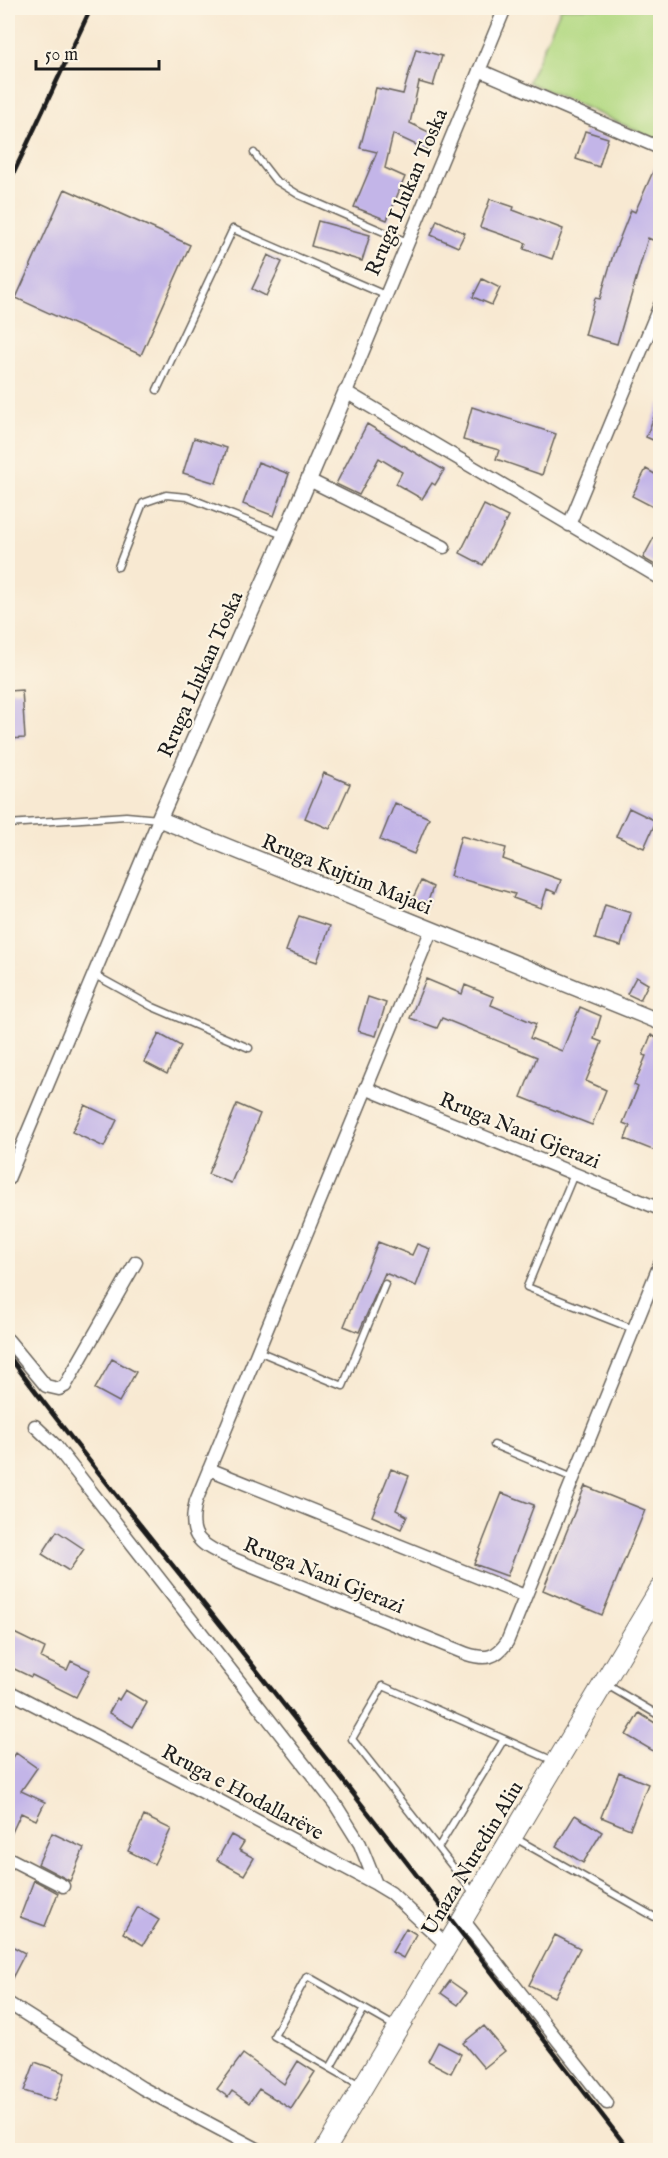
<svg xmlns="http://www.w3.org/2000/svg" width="668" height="2158" font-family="'IM FELL English',serif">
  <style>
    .green { fill: #b3d983; stroke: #687a50; stroke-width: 1.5 }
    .building { fill: #c3b5e8 }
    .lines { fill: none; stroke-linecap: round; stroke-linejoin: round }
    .service-casing { stroke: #69645c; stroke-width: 9 }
    .minor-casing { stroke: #69645c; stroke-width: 15 }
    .tertiary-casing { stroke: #69645c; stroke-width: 18 }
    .primary-casing { stroke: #69645c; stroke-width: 22 }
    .service { stroke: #fff; stroke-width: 6 }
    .minor { stroke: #fff; stroke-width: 12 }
    .tertiary { stroke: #fff; stroke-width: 15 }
    .primary { stroke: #fff; stroke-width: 20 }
    .rail { stroke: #1c1c1c; stroke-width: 4.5 }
    .labels { text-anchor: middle; stroke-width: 4.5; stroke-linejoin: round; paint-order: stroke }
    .street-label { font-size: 21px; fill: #1c1c1c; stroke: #fcf5e5 }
  </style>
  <rect width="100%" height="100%" fill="#fcf5e5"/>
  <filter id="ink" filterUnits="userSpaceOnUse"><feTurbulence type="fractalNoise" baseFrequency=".0167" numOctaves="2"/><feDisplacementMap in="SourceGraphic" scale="12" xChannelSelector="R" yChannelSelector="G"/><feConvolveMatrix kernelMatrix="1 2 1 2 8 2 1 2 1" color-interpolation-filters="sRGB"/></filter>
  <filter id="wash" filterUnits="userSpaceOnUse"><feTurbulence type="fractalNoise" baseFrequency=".008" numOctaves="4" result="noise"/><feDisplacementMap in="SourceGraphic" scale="24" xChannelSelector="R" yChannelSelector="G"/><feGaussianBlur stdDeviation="1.35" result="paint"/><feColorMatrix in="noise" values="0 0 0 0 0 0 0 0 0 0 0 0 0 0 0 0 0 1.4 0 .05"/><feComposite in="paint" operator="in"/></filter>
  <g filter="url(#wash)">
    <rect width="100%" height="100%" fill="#f8e9d2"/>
    <path class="green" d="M561,8h99v133l-132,-59z"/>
    <g id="blocks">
      <path class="building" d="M416,49l26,7 -9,30 -14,-4 -9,41 25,12 -8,15 -34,-16 -8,34 20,9 -18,43 -33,-13 23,-55 -17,-4 16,-60 27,6z
        M585,131l23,7 -9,29 -23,-8z
        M660,156v87l-12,-5 -31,106 -32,-9 10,-37 5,1 13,-44 18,-45 4,2z
        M65,189l125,56 -49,110 -125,-57z
        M490,199l24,8 -1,3 50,19 -11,30 -28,-10 2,-6 -46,-16z
        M437,220l28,13 -7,14 -27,-12z
        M318,221l52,14 -8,26 -51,-15z
        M268,255l14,7 -16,34 -14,-7z
        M482,279l18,9 -8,17 -19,-8z
        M660,402v41l-14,-6z
        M472,407l84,27 -14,41 -46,-16 3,-9 -36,-10z
        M367,424l77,46 -9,15 -3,-2 -10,16 -26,-15 6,-12 -23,-14 -20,37 -23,-11z
        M194,438l33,10 -11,35 -33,-10z
        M258,462l31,12 -15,42 -31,-12z
        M646,469l14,8v25l-3,7 -25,-13z
        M484,505l24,12 -25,48 -23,-12z
        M660,526v42l-17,-10z
        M22,690l3,48 -17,1v-48z
        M324,773l26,11 -20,45 -25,-11z
        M395,803l34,15 -15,36 -34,-14z
        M629,808l27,13 -12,27 -28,-12z
        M461,836l45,12 -3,11 58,21 -5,13 -9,-4 -6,19 -28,-10 2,-4 -65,-18z
        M421,881l12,6 -7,20 -15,-5z
        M605,905l26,8 -10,33 -26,-7z
        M299,916l31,10 -13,36 -31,-11z
        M636,977l12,7 -8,16 -13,-6z
        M426,979l36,15 3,-9 29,12 -3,8 45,19 -6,14 32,13 18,-44 21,9 -7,23 8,3 -16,39 20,9 -14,35 -71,-28 16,-40 -95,-39 -5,10 -27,-10z
        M368,997l18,6 -10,33 -18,-5z
        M159,1034l22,12 -14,28 -23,-12z
        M651,1035l9,4v114l-35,-14 5,-13 -7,-3 15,-36 -4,-2 12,-29 -3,-1z
        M237,1104l23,10 -29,69 -23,-9z
        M85,1105l32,15 -13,27 -32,-15z
        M378,1242l34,13 5,-11 13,5 -14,37 -31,-13 -26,59 -15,-6z
        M112,1359l24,13 -17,30 -24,-13z
        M391,1469l18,7 -13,34 11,6 -6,13 -29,-13z
        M585,1486l60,24 -43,105 -59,-25z
        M502,1493l32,12 -27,71 -33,-12z
        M57,1531l27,18 -15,22 -27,-17z
        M12,1632l33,16 -4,10 26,12 4,-9 19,9 -14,27 -44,-22 -1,2 -23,-11v-26z
        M125,1690l22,13 -14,24 -24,-14 8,-15 2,2z
        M639,1713l21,13v29l-34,-20z
        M16,1753l21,15 -16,23 24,11 -9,18 -15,-7 -13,28v-76z
        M619,1772l29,12 -18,45 -29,-12z
        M575,1815l27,17 -19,31 -27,-17z
        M144,1816l27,13 -17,35 -26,-13z
        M52,1833l32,15 -14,33 -32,-17z
        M231,1835l13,7 -5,8 15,8 -10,17 -27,-15z
        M34,1880l24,13 -13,33 -25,-9z
        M138,1907l21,13 -16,25 -20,-12z
        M406,1928l10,6 -13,24 -11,-6z
        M555,1935l25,13 -26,49 -25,-12z
        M8,1944l17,9 -17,33z
        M450,1981l17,12 -9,12 -17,-12z
        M484,2026l21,25 -21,17 -21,-25z
        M438,2042l23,12 -10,19 -23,-12z
        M243,2054l41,30 14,-23 17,11 -24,37 -32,-20 -10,14 -17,-12 -4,6 -11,-8z
        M35,2062l30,11 -10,28 -31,-10z"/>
    </g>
  </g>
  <g filter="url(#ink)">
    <use href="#blocks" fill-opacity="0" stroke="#69645c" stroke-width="1.5"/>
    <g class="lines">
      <defs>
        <path id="service" d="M254,153l21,27 24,15 108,47
          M157,390l76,-161 152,66
          M118,567l25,-64 23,-8 21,2 96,38
          M8,824l118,-8 33,3
          M93,974l60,33 96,41
          M574,1174l-47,113 106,42
          M258,1351l85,35 42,-102
          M494,1445l79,33
          M607,1685l53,31
          M515,1838l145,82
          M438,1848l66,-109
          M475,1895l-123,-156 31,-53 171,75
          M330,2068l34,-59
          M360,2085l-86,-49 33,-60 89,51"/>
        <path id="minor" d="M505,8l-159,384 314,186
          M479,70l181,78
          M309,480l135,67
          M569,525l91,-220
          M431,931l-235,570c-8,33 0,42 30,55l241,98c19,6 29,4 40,-12l153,-378
          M365,1088l295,121
          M8,1179l151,-360
          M8,1340l38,46 13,3 6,-3 71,-124
          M35,1426l20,19 280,359 25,40 16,40
          M209,1469l316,127
          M8,1691l176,91 192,102 15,9 57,53
          M8,1858l55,28
          M463,1920l144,183
          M8,2003l134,85 117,62"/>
        <path id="tertiary" d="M346,392l-61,143 -126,284 501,203"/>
        <path id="primary" d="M325,2150l335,-561"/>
      </defs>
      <use href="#service" class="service-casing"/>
      <use href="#minor" class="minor-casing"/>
      <use href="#tertiary" class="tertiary-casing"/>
      <use href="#primary" class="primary-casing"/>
      <use href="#service" class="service"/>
      <use href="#minor" class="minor"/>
      <use href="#tertiary" class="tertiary"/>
      <use href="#primary" class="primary"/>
      <path class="rail" d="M8,185l83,-177
        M8,1355c71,96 148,189 223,283 134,169 266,341 398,512"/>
    </g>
  </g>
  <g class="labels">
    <g class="street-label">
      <text transform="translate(406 192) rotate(-67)" y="7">Rruga Llukan Toska</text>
      <text transform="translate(200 674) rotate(-66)" y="7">Rruga Llukan Toska</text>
      <text transform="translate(347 874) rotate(22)" y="7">Rruga Kujtim Majaci</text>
      <text transform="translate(520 1130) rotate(22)" y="7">Rruga Nani Gjerazi</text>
      <text transform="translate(324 1575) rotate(22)" y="7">Rruga Nani Gjerazi</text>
      <text transform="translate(243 1792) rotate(28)" y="7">Rruga e Hodallarëve</text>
      <text transform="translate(472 1858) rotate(-59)" y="7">Unaza Nuredin Aliu</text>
    </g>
  </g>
  <rect width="668" height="2158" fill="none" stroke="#fcf5e5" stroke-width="30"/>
  <path d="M36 60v9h123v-9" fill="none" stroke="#1c1c1c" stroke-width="3"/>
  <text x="45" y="60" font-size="18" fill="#1c1c1c" stroke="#fcf5e5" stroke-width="4.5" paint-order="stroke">50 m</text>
</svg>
